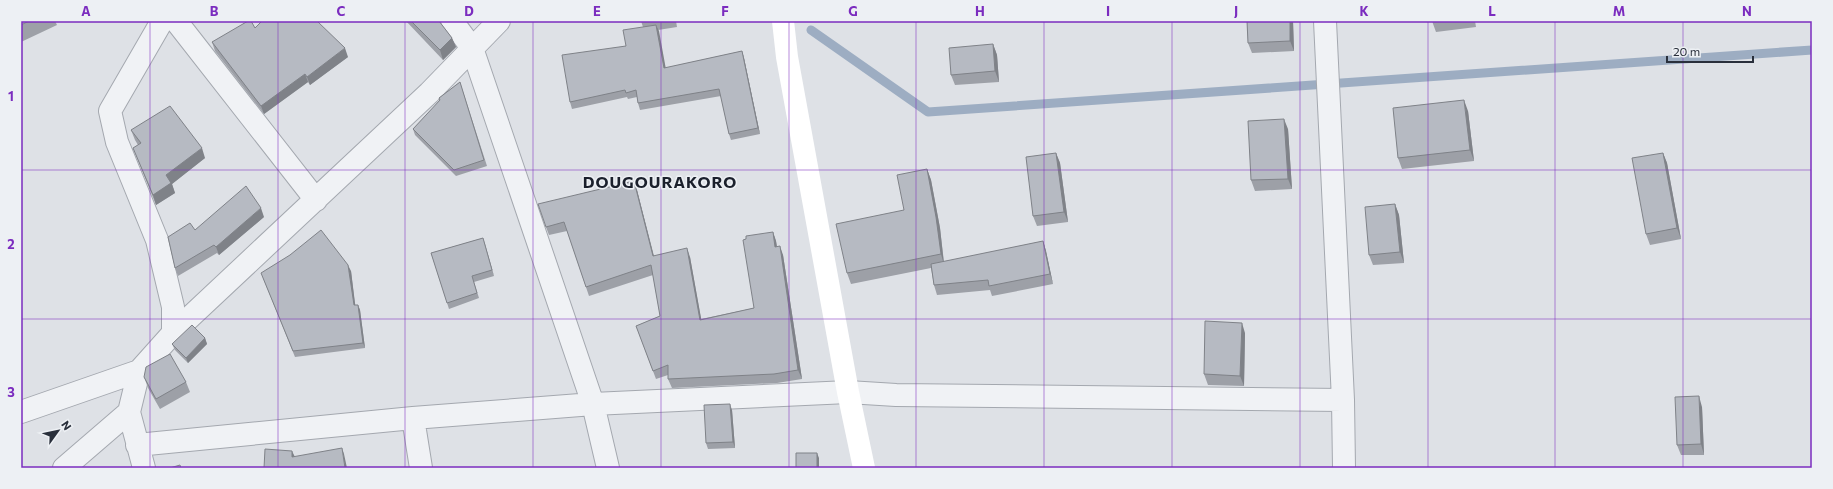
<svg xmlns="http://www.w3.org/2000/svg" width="1833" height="489" font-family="Commissioner,sans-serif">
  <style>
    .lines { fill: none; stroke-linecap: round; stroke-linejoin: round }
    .stream { stroke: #9dadc2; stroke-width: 9 }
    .minor-casing { stroke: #a4a8af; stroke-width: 24 }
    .minor { stroke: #f0f2f5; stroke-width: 22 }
    .secondary { stroke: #fff; stroke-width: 22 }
    .wall { fill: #9da0a7 }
    .shaded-wall { fill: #7f8288 }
    .building { fill: #b6bac2; stroke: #7f8288 }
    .grid { fill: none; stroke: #7b2cbf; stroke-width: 1; stroke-opacity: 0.55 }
    .labels { text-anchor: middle; stroke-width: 3; stroke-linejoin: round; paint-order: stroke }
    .district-label { font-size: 16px; font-weight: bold; letter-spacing: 1px; fill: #1b202c; stroke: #edf0f4 }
    .neatline { fill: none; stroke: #7b2cbf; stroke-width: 1.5 }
    .grid-label { font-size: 13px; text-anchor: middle; font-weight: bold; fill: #7b2cbf }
  </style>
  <rect width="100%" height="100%" fill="#dee1e6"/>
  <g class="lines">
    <path class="stream" d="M811,30l117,82 884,-62"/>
    <defs>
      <path id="minor" d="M162,21l-52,90 7,31 40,98 16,67v26
        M176,21l140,179
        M452,21l20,27 121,356 15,64
        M1325,21l18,379 1,68
        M21,412l118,-41
        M129,412l15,56
        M413,418l8,50
        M137,445l276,-27 180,-14 255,-12 48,3 447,5
        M64,468l65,-56 10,-41 34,-38 256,-240 70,-72"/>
    </defs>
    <use href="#minor" class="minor-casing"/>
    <use href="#minor" class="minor"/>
    <path class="secondary" d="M783,21l4,36 61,335 16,76"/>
  </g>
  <path class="wall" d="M21,21h34l2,4 -36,17z
    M406,21h33l13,17 4,9 -13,13z
    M641,21h35l1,6 -19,3 7,38 77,-17 2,7 16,76 -29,6 -2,-6 -8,-38 -81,14 -2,-7 -1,-6 -9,2 -1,-2 -55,12 -2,-7 56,-56 17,-19z
    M1247,21h46l1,30 -42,2 -4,-10z
    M1432,21h43l1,6 -40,5z
    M255,28l93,29 -38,28 -2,-3 -44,32 -49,-63 -3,-9z
    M993,44l4,11 2,27 -44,3 -4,-10z
    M460,82l27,84 -31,10 -41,-41 -2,-6 27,-28 -1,-3z
    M1468,111l6,50 -72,8 -4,-11z
    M1288,129l4,60 -37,2 -4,-11z
    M131,130l74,28 -33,26 3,9 -19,12 -23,-57 5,-3 -3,-5z
    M1056,153l4,10 8,59 -31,4 -4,-10z
    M1663,153l4,10 14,76 -31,6 -4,-11z
    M927,169l4,11 9,48 4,34 99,-21 3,10 7,33 -61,12 -2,-6 -53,5 -3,-10 -3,-17 -80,16 -4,-11 57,-63z
    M634,181l3,9 17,66 36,1 11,62 53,-11 19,-76 3,9 1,5 6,9 19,124 -25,4 -105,5 -4,-9v-4l-12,4 -20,-53 24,-10 -7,-41 -64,21 -22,-65 -18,4 -3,-8z
    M1395,204l4,11 5,48 -31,2 -4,-10z
    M264,217l-45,38 -2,-2 -39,23 -3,-8 20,-38z
    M483,238l11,38 -20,6 5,16 -30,11 -18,-56z
    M351,271l4,34h3l2,5 5,38 -70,9 -32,-79z
    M1245,333l-1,53 -36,-1 -4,-11z
    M205,338l2,6 -19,19 -13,-13 -3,-6z
    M144,377l42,5 4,10 -30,17 -12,-21z
    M1702,407l2,48h-23l-4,-10z
    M732,410l3,38 -27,1 -2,-6z"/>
  <path class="shaded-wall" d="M1290,21h3l1,30 -4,-10z
    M656,25l3,6 8,44 -3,-7z
    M452,38l4,9 -13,13 -3,-10z
    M993,44l4,11 2,27 -4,-11z
    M345,48l3,9 -38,28 -3,-8z
    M742,51l2,7 16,76 -2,-6z
    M305,74l3,8 -44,32 -3,-8z
    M1464,100l4,11 6,50 -4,-11z
    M1284,119l4,10 4,60 -4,-10z
    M202,148l3,10 -33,26 3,9 -19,12 -3,-10 13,-20z
    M1056,153l4,10 8,59 -4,-10z
    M1663,153l4,10 14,76 -4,-11z
    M927,169l4,11 9,48 4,37 -3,-11z
    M634,181l3,9 19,75 -3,-9z
    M1395,204l4,11 5,48 -4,-11z
    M261,208l3,9 -45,38 -3,-8z
    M773,232l3,9 2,15 -3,-9z
    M483,238l2,6 9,32 -2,-6z
    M1043,241l3,10 7,33 -3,-10z
    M780,246l3,9 19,124 -4,-9z
    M687,248l3,9 13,72 -3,-9z
    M348,265l3,6 5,40 -2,-6z
    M358,305l2,5 5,38 -2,-5z
    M1242,323l3,10 -1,53 -4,-10z
    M205,338l2,6 -19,19 -2,-5z
    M1699,396l3,11 2,48 -3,-11z
    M730,404l2,6 3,38 -2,-6z
    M342,448l2,6 3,14h-2z
    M292,451l3,6h-3z
    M817,453l2,5v10h-2z"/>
  <path class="building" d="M21,21h8l-8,4z
    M248,21h3l4,7 7,-7h55l28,27 -38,29 -2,-3 -44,32 -49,-64z
    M411,21h28l13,17 -12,12z
    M1247,21h43v20l-42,2z
    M656,25l8,43 78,-17 16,77 -29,6 -10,-45 -81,14 -2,-13 -10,3 -1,-3 -55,12 -8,-47 64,-9 -3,-16z
    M993,44l2,27 -44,4 -2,-27z
    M460,82l24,78 -30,10 -41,-41 27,-29 -1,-2z
    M1464,100l6,50 -72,8 -5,-50z
    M170,106l32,42 -36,27 5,8 -18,12 -20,-47 8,-5 -10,-13z
    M1284,119l4,60 -37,1 -3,-59z
    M1056,153l8,59 -31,4 -7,-59z
    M1663,153l14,75 -31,6 -14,-76z
    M927,169l9,48 5,37 -94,19 -11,-49 68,-14 -7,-35z
    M634,181l19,75 34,-8 13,72 54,-12 -11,-68 3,-1v-3l27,-4 2,15 5,-1 18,124 -24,4 -106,5v-14l-15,6 -17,-45 24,-10 -9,-51 -65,22 -22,-65 -18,5 -8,-23z
    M246,186l15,22 -45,39 -2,-2 -39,23 -7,-31 22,-14 5,7z
    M1395,204l5,48 -31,3 -4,-48z
    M321,230l27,35 6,40h4l5,38 -70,8 -32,-78 29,-18z
    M483,238l9,32 -20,6 5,17 -30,10 -16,-50z
    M1043,241l7,33 -61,12 -1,-6 -54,5 -3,-21z
    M1205,321l37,2 -2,53 -36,-2z
    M192,325l13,13 -19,20 -14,-14z
    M170,354l16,28 -30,17 -12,-22 2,-10z
    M1699,396l2,48 -24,1 -2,-48z
    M730,404l3,38 -27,1 -2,-38z
    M342,448l3,20h-81l1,-19 27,2v6z
    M796,453h21v15h-21z
    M180,465l1,3h-11z"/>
  <path class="grid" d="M150,21v447M278,21v447M405,21v447M533,21v447M661,21v447M789,21v447M916,21v447M1044,21v447M1172,21v447M1300,21v447M1428,21v447M1555,21v447M1683,21v447M21,170h1791M21,319h1791"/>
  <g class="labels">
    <g class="district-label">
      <text x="660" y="188">DOUGOURAKORO</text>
    </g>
  </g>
  <rect width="1833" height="489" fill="none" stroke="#edf0f4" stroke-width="44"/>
  <g transform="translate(58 431) rotate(57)" stroke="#edf0f4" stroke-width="3" paint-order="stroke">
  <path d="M0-3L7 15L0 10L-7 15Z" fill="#292f3b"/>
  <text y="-6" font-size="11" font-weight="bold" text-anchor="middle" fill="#292f3b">N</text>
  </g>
  <path d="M1667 56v6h86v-6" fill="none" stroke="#292f3b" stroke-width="2"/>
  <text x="1673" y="56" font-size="12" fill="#292f3b" stroke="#edf0f4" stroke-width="3" paint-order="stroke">20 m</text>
  <rect x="22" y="22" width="1789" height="445" class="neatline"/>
  <g class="grid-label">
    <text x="86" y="16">A</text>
    <text x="214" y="16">B</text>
    <text x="341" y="16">C</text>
    <text x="469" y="16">D</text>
    <text x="597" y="16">E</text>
    <text x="725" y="16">F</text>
    <text x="853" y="16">G</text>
    <text x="980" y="16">H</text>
    <text x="1108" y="16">I</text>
    <text x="1236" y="16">J</text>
    <text x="1364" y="16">K</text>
    <text x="1492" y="16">L</text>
    <text x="1619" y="16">M</text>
    <text x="1747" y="16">N</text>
    <text x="11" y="101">1</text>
    <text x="11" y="249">2</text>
    <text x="11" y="397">3</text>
  </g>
</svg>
